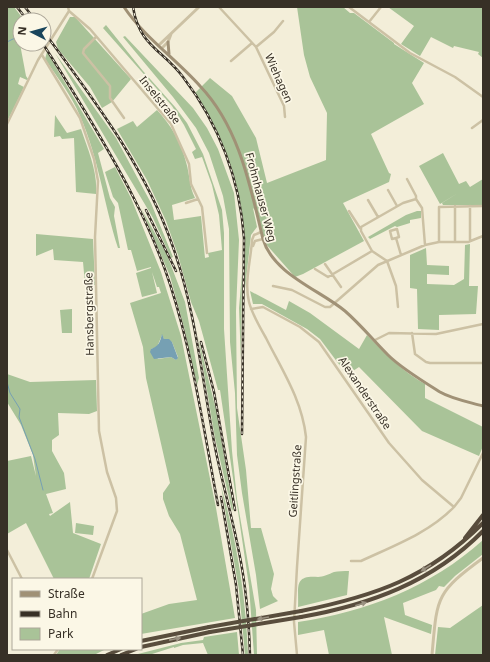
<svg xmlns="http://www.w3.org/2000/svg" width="490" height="662" font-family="'Noto Sans',sans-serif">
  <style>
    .green { fill: #a9c398; fill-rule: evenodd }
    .water { fill: #76a0b3 }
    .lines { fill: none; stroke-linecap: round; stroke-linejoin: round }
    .stream { stroke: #76a0b3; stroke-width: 1 }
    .minor { stroke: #ccc1a4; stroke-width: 2.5 }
    .tertiary { stroke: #ccc1a4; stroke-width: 3 }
    .secondary { stroke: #a09176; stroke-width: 3 }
    .motorway { stroke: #594d3d; stroke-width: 4 }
    .rail-casing { stroke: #373026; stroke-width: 2.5 }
    .rail { stroke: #fbf7e6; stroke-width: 1; stroke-dasharray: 3; stroke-linecap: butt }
    .motorway-bridge { stroke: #594d3d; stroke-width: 4 }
    .oneway { fill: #9a9181 }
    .labels { text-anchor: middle; stroke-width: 3.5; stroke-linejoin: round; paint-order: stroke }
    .street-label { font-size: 11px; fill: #373026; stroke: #fbf7e6 }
  </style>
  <rect width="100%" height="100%" fill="#f3eed9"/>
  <path class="green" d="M7,7h7l10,13h-4v24l6,32 2,3 -1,1 -7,-3 -2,7 6,3 -17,35z
    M297,7h46l7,6h4l40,30v1l30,19 -12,20 12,21 -53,30 18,39 2,1 -2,8 -46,21 21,38 -61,33 -8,3 -30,-34 -7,-29 -5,-6 4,19 -6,8 -6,54c0,-81 -7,-126 -50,-196l15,-15 22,18 24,42 11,45 59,-23 1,-47 -17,-36 -6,-22z
    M388,7h95v51l-5,-4 1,-2 -25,-6 -1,2 -22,-11 -11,19 -19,-12 13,-18z
    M70,17h5l56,62 -19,23 -10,6 -12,-21 -32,-38 -2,-7z
    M106,25l37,46 32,36 12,16 16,31 19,56 2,23v96l8,122 5,48 19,111 1,45h-3l-5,-69 -29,-196h-2l-19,-69 -8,-19 -13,-47 -12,-34 -19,-41 -30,-51 16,-8 4,6 20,-17c14,15 24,32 29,52 4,13 3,24 9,36l-23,7 2,15 27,-4 4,42 4,-1 -1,-4 14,-3 -3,-35 -7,-30 -10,-28 -7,2 -3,-7 4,-3 -12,-24 -12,-19 -69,-78z
    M125,36l68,72 14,20 11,21 16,44 5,47 -3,71 1,97 9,62 5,58h10l13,46 -3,15 2,7 5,5 -18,8 -4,-34 -14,-82 -5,-38 -2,-62 -5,-51 -1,-113 -6,-33 -14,-43 -13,-25 -23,-31 -50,-60z
    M47,52l57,97 -6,4 12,45 5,9 -1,9 6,32h-2c-14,-43 -19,-89 -38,-132 -8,-20 -23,-39 -35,-57z
    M55,53l61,85 35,65 22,54 -2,1 -18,-40z
    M55,115l12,18 14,-4c7,21 17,43 15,65l-20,-2 -2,-54 -12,1 -2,-3 -6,1z
    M443,153l16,31 7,-3 4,6 13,-8v26h-40l-1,-2 16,-10 -18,11 -21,-38z
    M115,167l16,31 30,74 20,64 35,172 19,110 -94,16v-20l28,-10 28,-4 -17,-66 -11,-18 -6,-17v-6l7,-10 -24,-105 -3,-31 -13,-44 31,-10 -2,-6h-2l-5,-15 5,21 -15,4 -6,-24 15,-5v-1l-14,4 -6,-21h-3l-10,-47 -5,-6 -8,-25zM162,335l2,4 8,3 6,15 -2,3 -5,-3 -13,2 -7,-10 6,-2z
    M141,208l26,47 18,47 14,76 -2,7 -13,-58 -14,-51z
    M417,211h4v7l-11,2v3l-13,4 -2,-1 -25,13 -2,-2 38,-22z
    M36,234l57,5 2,46 -10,-1 -2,-22 -29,-2 -1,-11 -17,7z
    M470,244l-1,42h9l-2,28 -37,1v15l-21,-1 -1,-40 -7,-1v-33l16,-7 1,17 22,1v9l-22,-1v10l27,1 10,-6 1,-34z
    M242,273l-1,90 -2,-55z
    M250,291l36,19 3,-9 21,12 49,36 8,-14c18,19 35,36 58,49v14l58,29v19l-4,10 -57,-25 -63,-64 -12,8 -27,-36 -13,-10 -45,-25h-9z
    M72,309v24h-10l-2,-23z
    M198,337l18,73 17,99 -1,2 -17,-73z
    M7,374l23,8 66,-2 1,31 -8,3 -31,-1 1,22 -7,5v11l12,22 2,16 -20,5 7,19 -4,1 1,2 20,-14 3,31 28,11 -12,35h-35l-28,-56 -19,11v-73l24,-5 5,20 -3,-21 -12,-30 -14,-23z
    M221,486c16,56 25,111 27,169h-3l-6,-65z
    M76,523l18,3 -1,9 -18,-2z
    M483,540v14l-28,22 -11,11 -5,-1 -3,4 -33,13 2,12 27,10 -1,9 -47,-17 8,38h-63l-5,-25 -26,5v-13c68,-10 133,-35 185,-82z
    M349,571l-2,24 -49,12c1,-20 -5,-32 20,-30 5,0 11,-3 16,-5 4,-1 10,-1 15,-1z
    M483,605c0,17 -2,33 0,50h-48l3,-28 12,1z
    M237,632l2,23h-31l-5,-12 -20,2 -9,3v-1l-25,8h-15l47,-12 22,-3 1,-3z
    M60,649h46l-12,6h-38z"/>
  <path class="water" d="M162,334l2,5h5l3,3 6,16 -2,2 -5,-3 -17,2 -4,-7 1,-3c8,-3 9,-7 11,-15z"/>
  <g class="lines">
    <path class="stream" d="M7,42l8,-4 3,-7
      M7,382l3,11 10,16 -1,8 16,42 8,31"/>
    <path class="minor" d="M219,7l37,40 28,59 1,11
      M349,7l61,46 45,24 28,20
      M69,11l21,18 81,95 18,40 2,20 11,23 5,46
      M369,22l12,-15
      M96,37l-12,12 -1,4 27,33v12l14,20
      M256,47l18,-15 9,-11
      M42,55l38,63 14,41 4,22 -3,56 4,194 8,41 9,26 1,13 -25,68
      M231,61l21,-18
      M7,124l31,-64 31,-49 -1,-4
      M472,128l11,-8
      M407,179l9,17v3
      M388,190l9,16
      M368,200l10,17
      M186,203l12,-4
      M455,206v35
      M349,211l11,17
      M261,232l-7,3 -2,5c-1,20 -8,42 -3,62 3,12 10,24 17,36 16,32 36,62 40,99l-9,130 -3,55 3,33
      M396,238l-4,1 -2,-8 7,-2 2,8 -3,1 5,17
      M470,241v-35
      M439,242v-35l44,-1
      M253,246l2,-5 8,-2
      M325,264l16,23
      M315,269l13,8 44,-26
      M273,286l19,4 33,17h5l48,-42 47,-20 14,-3h29l15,-6
      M398,307l-2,-21 -9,-25 -15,-10 -11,-20v-4l42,-24 13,-4 6,9 3,37
      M251,309l12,-2 37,20 19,15 70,101 33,37 32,27 7,-9 22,-45
      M412,333l3,21 11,8 4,1h53
      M375,340l14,-7 47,1 47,-10
      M7,550l15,29
      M351,561h10c32,-15 68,-28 93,-54
      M54,655l4,-6"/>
    <path class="tertiary" d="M159,45l40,-38
      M162,48l6,-6 3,-8
      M432,655c5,-57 3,-62 51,-97"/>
    <path class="secondary" d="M124,7c20,30 52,52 76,79 39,41 50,99 63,153 10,35 57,51 82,72 16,14 28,29 43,44 13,13 36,27 52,37 12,7 29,10 43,14
      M168,42l1,12"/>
    <path class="motorway" d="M465,538l18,-23
      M301,611c74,-15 127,-33 182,-88
      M301,617c68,-12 132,-35 182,-86
      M141,641l68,-14
      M141,647l69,-15
      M107,655l14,-6
      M121,655l15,-6"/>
    <defs>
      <path id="rail" d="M17,7l10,13
        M25,7l10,13
        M133,7c6,39 30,43 50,70 36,47 57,103 61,161l-2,196
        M44,32c50,68 101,134 129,215 23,65 29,133 42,200 7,35 17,69 24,105 7,34 10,68 11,103
        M43,44c15,23 29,46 43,69 33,55 64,110 84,171 23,71 34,147 48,221
        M146,210l30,61
        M201,342l13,50 21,118
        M221,497l15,88 7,70"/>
    </defs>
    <use href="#rail" class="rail-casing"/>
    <use href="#rail" class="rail"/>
    <path class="motorway-bridge" d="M209,627l92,-16
      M210,632l91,-15"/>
  </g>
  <defs><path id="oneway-solid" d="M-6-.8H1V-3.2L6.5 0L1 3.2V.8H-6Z"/></defs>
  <g class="oneway">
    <use href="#oneway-solid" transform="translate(426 568) rotate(148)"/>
    <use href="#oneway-solid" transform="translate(361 604) rotate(-17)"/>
    <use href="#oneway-solid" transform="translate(263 618) rotate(170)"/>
    <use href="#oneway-solid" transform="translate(175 639) rotate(-11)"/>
  </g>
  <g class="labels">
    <g class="street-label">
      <text transform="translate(279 78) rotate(66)" y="4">Wiehagen</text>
      <text transform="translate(160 100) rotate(51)" y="4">Inselstraße</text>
      <text transform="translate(261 197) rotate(75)" y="4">Frohnhauser Weg</text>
      <text transform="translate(89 314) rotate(-91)" y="4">Hansbergstraße</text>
      <text transform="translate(365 393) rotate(56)" y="4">Alexanderstraße</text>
      <text transform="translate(295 481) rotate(-86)" y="4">Geitlingstraße</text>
    </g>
  </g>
  <rect width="490" height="662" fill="none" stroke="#373026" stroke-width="16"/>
  <rect x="12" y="578" width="130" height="72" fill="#fbf7e6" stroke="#ada799"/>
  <rect x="20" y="591" width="20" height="6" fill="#a09176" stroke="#ada799"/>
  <text x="48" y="598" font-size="12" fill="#373026">Straße</text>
  <rect x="20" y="611" width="20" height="6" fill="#373026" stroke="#ada799"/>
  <text x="48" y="618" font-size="12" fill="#373026">Bahn</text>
  <rect x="20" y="628" width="20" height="12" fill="#a9c398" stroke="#ada799"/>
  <text x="48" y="638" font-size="12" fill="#373026">Park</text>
  <g transform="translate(32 32) rotate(276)"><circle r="19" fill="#fbf7e6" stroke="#ada799"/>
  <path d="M0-3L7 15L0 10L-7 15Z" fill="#19455c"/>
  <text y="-6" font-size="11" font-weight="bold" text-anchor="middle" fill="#373026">N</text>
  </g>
</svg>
